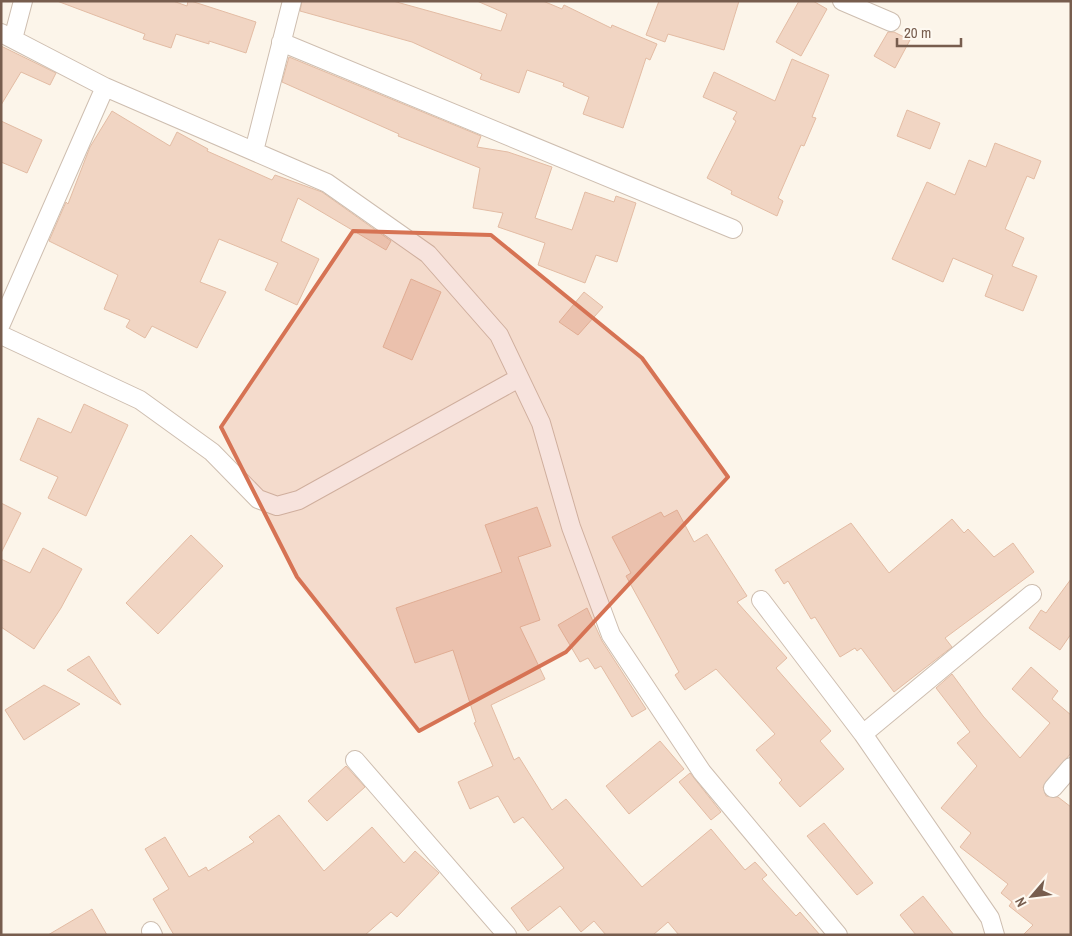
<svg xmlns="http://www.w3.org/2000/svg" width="1072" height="936" font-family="'Archivo Narrow',sans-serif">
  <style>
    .building { fill: #f1d5c3; stroke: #e3bca4 }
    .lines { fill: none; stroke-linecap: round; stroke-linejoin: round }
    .street-casing { stroke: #cebeb0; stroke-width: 20 }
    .street { stroke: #fff; stroke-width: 18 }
    .marked { fill: #d67354; fill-opacity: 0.2; stroke: #d67354; stroke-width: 4; stroke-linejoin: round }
  </style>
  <rect width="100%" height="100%" fill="#fcf5ea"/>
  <path class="building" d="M57,1h116l14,5 1,-5h3l65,21 -10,31 -37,-12v3l-33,-10 -5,14 -28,-9 2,-5z
    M302,1h91l108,30 6,-17 -30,-13h66l19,8 2,-4 47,23 1,-3 45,19 -7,16 -4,-2 -23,70 -40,-14 6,-17 -26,-11 1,-3 -37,-13 -8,23 -39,-14 2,-5 -70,-32 -112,-31z
    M659,1h80l-15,49 -56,-16 -3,8 -19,-7z
    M799,1h14l14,8 -26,47 -25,-14z
    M888,32h6l16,8 -15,28 -21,-12z
    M1,46l55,27 -6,12 -29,-13 -20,33z
    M289,57l192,79 -4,11 31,5 44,15 -17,51 37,12 13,-38 29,10 2,-6 20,7 -19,59 -21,-7 -11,28 -47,-18 7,-22 -47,-16 5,-14 -30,-5 7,-40 -82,-32 1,-2 -117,-52z
    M792,59l37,16 -17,42 4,1 -12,28 -3,-1 -23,53 5,3 -6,15 -46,-22 1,-3 -25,-13 29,-57 -3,-2 4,-7 -34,-15 11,-25 61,29z
    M907,110l33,13 -10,26 -33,-13z
    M112,111l58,35 7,-14 31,17 -1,2 65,29 3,-5 47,17 69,49 -5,9 -88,-52 -17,43 38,18 -22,46 -32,-15 13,-27 -59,-24 -19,43 26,10 -29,56 -45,-22 -7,12 -19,-11 4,-7 -26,-11 14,-34 -69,-34 17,-39 2,2 22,-57z
    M1,121l41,19 -15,33 -26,-11z
    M995,143l46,18 -7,18 -7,-3 -22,53 19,9 -12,28 25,10 -14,35 -38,-15 8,-21 -40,-17 -10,24 -51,-23 35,-77 28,13 14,-35 17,7z
    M411,279l30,13 -29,68 -29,-13z
    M584,292l19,15 -25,28 -19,-13z
    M84,404l44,21 -42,91 -38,-18 10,-21 -38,-17 18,-42 33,15z
    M1,503l20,10 -20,40z
    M537,507l14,39 -33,11 22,63 -20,7 25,52 -54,26 23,55 5,-3 33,53 14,-11 76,88 69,-58 34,41 10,-8 12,13 -5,4 34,37 4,-4 20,23h-141l-11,-13 -15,13h-47l-12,-14 -13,11 -21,-26 -32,25 -17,-23 53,-40 -41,-51 -9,6 -16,-27 -28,13 -12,-27 35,-16 -19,-43 2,-1 -23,-72 -38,13 -19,-55 106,-36 -17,-47z
    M677,510l17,32 13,-8 40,62 -10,6 50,56 -11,10 55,63 -11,10 24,28 -44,38 -21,-24 3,-3 -26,-30 19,-16 -59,-65 -31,21 -10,-15 4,-3 -53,-96 5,-3 -19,-36 49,-25 3,5z
    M952,519l12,14 4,-4 26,28 19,-14 21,29 -89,66 7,9 -58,45 -33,-44 -4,3 -2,-3 -15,9 -25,-40 -4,2 -23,-38 -4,3 -9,-14 76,-47 38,50z
    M191,535l32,31 -65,68 -32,-31z
    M43,548l39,21 -21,39 -27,41 -33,-22v-68l29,14z
    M1071,579v55l-11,16 -31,-22 12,-18 5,3z
    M587,608l15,33 44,68 -14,8 -31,-51 -6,3 -7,-11 -8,4 -22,-37z
    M89,656l32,49 -54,-35z
    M1031,667l27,24 -6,8 19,16v38l-28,34 3,9 12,1 13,10v128h-48l10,-10 -24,-19 3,-4 -11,-9 7,-9 -48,-37 11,-14 -30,-25 36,-42 -20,-23 13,-11 -34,-44 16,-14 31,42 37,42 30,-35 -38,-34z
    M44,685l36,19 -56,36 -19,-30z
    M660,741l24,28 -55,45 -23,-28z
    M346,766l19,21 -38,34 -19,-20z
    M690,773l31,39 -10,8 -32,-38z
    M279,815l45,56 48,-44 32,36 11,-12 24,22 -42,44 -6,-5 -26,23h-191l-21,-36 16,-10 -24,-40 20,-12 24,40 17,-10 2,4 46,-29 -5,-5z
    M824,823l49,60 -16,12 -50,-59z
    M923,896l31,39h-38l-16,-20z
    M92,909l15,26h-59z"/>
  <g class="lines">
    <defs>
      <path id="street" d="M842,1l49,21
        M1,33l104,54 222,96 101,71 71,81 42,88 30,104 40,108 91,137 136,163
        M13,39l10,-38
        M281,42l452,187
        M254,151l38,-150
        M1,324l104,-237
        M1,335l139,65 72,52 46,47 19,7 22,-6 220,-122
        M761,600l102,134 127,184 5,17
        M863,734l169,-140
        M355,760l152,175
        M1053,788l18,-21
        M151,931l2,4"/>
    </defs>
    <use href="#street" class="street-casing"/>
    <use href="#street" class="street"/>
  </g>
  <path class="marked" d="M353,231l138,4 151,123 86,119 -162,175 -147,79 -122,-154 -76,-150z"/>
  <rect width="1072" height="936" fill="none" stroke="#775d4e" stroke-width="5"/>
  <g transform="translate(1032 896) rotate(242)" stroke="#fef9f1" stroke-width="4" paint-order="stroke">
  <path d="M0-4L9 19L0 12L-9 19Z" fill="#775d4e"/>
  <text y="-8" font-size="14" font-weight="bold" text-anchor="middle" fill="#775d4e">N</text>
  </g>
  <path d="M897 38v8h64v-8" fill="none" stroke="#775d4e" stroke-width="2.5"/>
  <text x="904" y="38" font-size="15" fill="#775d4e" stroke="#fef9f1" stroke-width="4" paint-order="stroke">20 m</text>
</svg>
